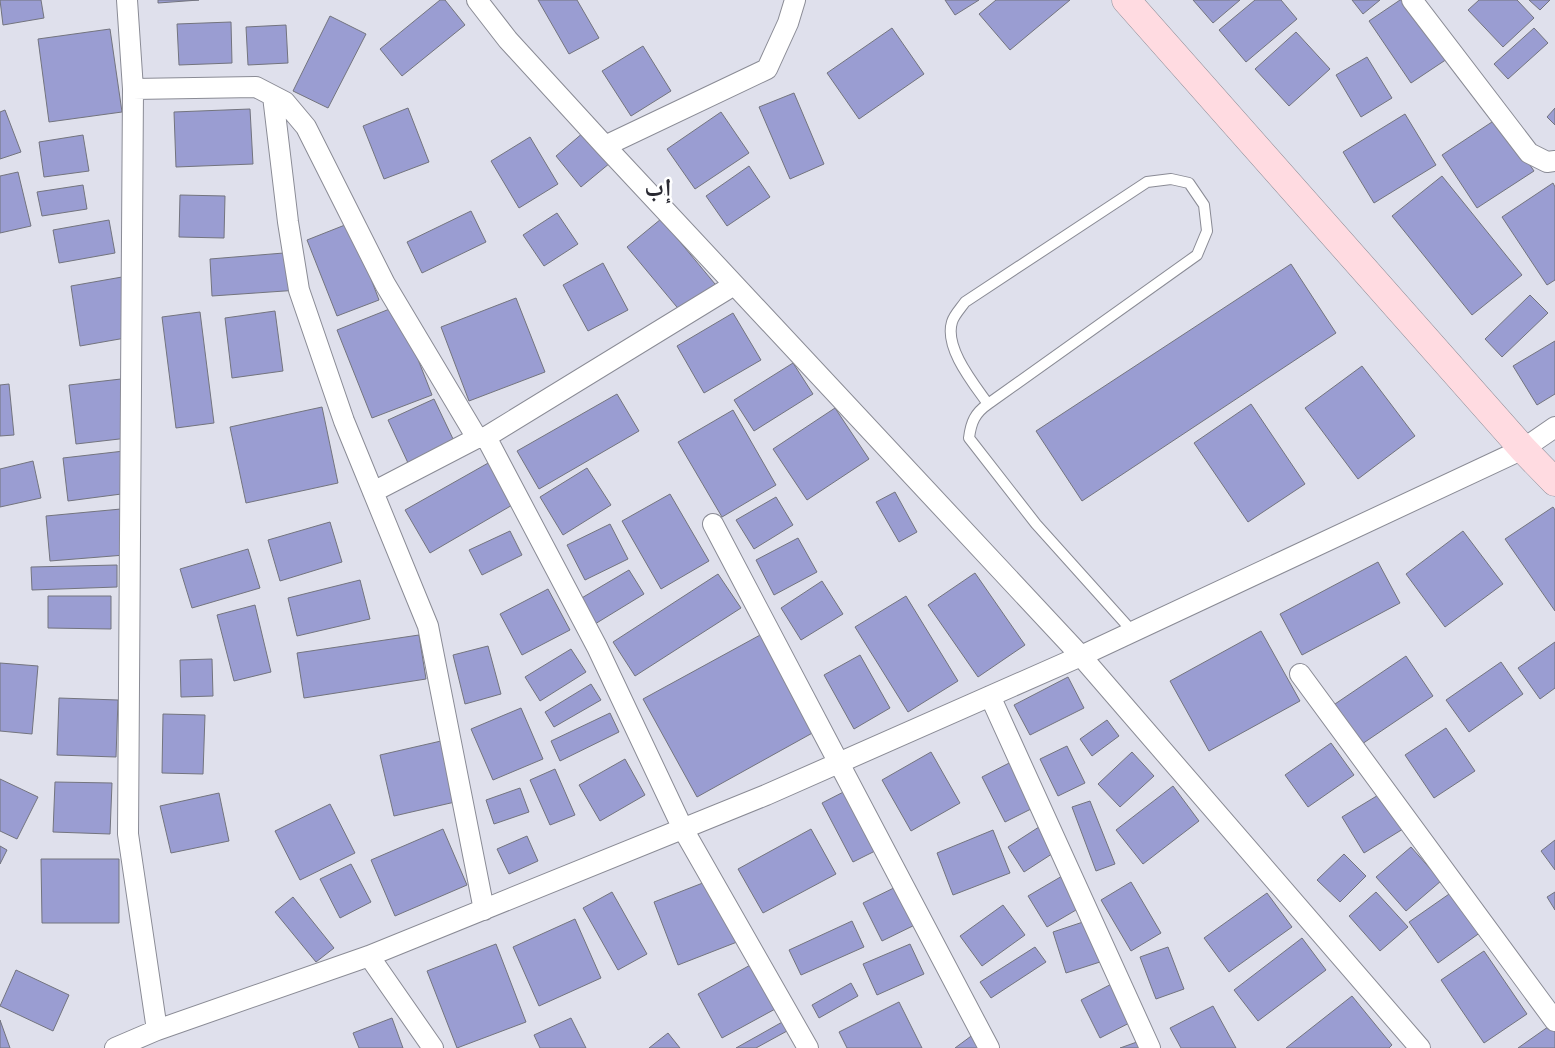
<svg xmlns="http://www.w3.org/2000/svg" width="1555" height="1048" font-family="Montserrat,'Noto Naskh Arabic',sans-serif">
  <style>
    .building { fill: #9a9dd2; stroke: #73747e }
    .lines { fill: none; stroke-linecap: round; stroke-linejoin: round }
    .service-casing { stroke: #8a8b95; stroke-width: 12 }
    .minor-casing { stroke: #8a8b95; stroke-width: 22 }
    .secondary-casing { stroke: #8a8b95; stroke-width: 29 }
    .service { stroke: #fff; stroke-width: 10 }
    .minor { stroke: #fff; stroke-width: 20 }
    .secondary { stroke: #ffdbe1; stroke-width: 28 }
    .labels { text-anchor: middle; stroke-width: 5; stroke-linejoin: round; paint-order: stroke }
    .town-label { font-size: 25px; font-weight: bold; fill: #292932; stroke: #fff }
  </style>
  <rect width="100%" height="100%" fill="#dfe0ec"/>
  <path class="building" d="M0,0h41l3,18 -41,7z
    M158,0h41l-41,3z
    M440,0h5l20,25 -63,51 -22,-27z
    M538,0h39l22,38 -30,16z
    M945,0h34l-24,15z
    M996,0h74l-60,50 -31,-36z
    M1193,0h47l-27,23z
    M1255,0h26l16,19 -51,43 -27,-32z
    M1352,0h28l-17,14z
    M1400,0h16l37,55 -42,28 -42,-62z
    M1479,0h38l17,18 -31,29 -35,-37z
    M1529,0h21l-10,10z
    M330,16l36,18 -38,74 -35,-17z
    M231,22l1,41 -53,2 -2,-41z
    M286,25l2,38 -40,2 -2,-38z
    M892,28l32,46 -65,45 -32,-46z
    M1534,28l14,15 -40,36 -14,-15z
    M110,29l12,83 -73,10 -11,-83z
    M1296,32l34,37 -41,37 -34,-37z
    M643,46l28,45 -40,25 -29,-45z
    M1367,57l25,41 -31,19 -25,-42z
    M794,93l30,71 -34,15 -31,-72z
    M408,108l21,54 -45,17 -21,-53z
    M1555,108v17l-8,-8z
    M250,109l3,55 -77,3 -2,-55z
    M5,110l16,42 -21,7v-47z
    M721,112l28,41 -54,36 -28,-40z
    M1405,114l31,51 -62,38 -31,-51z
    M1498,118l36,53 -57,37 -35,-53z
    M584,132l26,31 -29,24 -25,-31z
    M83,135l6,36 -45,6 -5,-35z
    M530,137l28,47 -39,24 -28,-47z
    M749,166l21,31 -43,29 -21,-30z
    M18,172l13,54 -31,7v-57z
    M1442,176l80,99 -50,40 -80,-99z
    M1553,183l2,4v93l-8,5 -45,-68z
    M83,185l4,24 -45,7 -5,-24z
    M180,195l45,1 -1,42 -45,-1z
    M471,211l15,31 -64,31 -15,-31z
    M557,213l21,31 -34,22 -21,-31z
    M661,219l59,71 -34,28 -59,-71z
    M109,220l6,33 -56,10 -6,-33z
    M350,223l29,77 -42,16 -30,-76z
    M296,252l3,38 -87,6 -2,-37z
    M603,263l25,47 -40,21 -25,-46z
    M1291,264l45,69 -254,168 -46,-70z
    M122,277l9,60 -51,9 -9,-60z
    M1530,295l18,18 -46,44 -17,-18z
    M516,298l29,74 -76,29 -28,-74z
    M397,306l35,89 -60,23 -35,-88z
    M275,311l8,60 -51,7 -7,-60z
    M200,312l14,111 -38,5 -14,-111z
    M733,313l28,47 -57,33 -27,-47z
    M1555,341v53l-18,11 -24,-39z
    M793,363l20,31 -59,37 -20,-31z
    M1362,366l53,70 -57,43 -53,-71z
    M121,379l7,59 -52,6 -7,-59z
    M9,384l5,51 -14,1v-51z
    M617,394l22,37 -100,58 -22,-38z
    M434,399l20,42 -46,22 -20,-43z
    M1251,404l54,80 -57,38 -54,-79z
    M322,407l16,76 -92,20 -16,-76z
    M835,408l34,51 -62,41 -34,-51z
    M733,410l43,75 -54,32 -44,-75z
    M124,451l5,42 -61,8 -5,-43z
    M33,461l8,37 -41,9v-38z
    M490,462l24,42 -84,49 -25,-43z
    M587,468l24,37 -48,30 -23,-38z
    M895,492l22,40 -18,10 -23,-40z
    M670,494l39,67 -48,28 -39,-68z
    M776,497l17,28 -39,24 -18,-29z
    M1553,507l2,3v101l-50,-72z
    M121,509l4,46 -75,6 -4,-45z
    M330,522l12,40 -62,19 -12,-41z
    M610,524l18,35 -43,21 -18,-35z
    M510,531l12,24 -40,20 -13,-25z
    M1463,531l40,53 -58,43 -39,-53z
    M798,538l19,34 -43,23 -18,-35z
    M248,549l12,39 -68,20 -12,-39z
    M1378,562l22,41 -98,52 -22,-41z
    M117,565v22l-85,3 -1,-23z
    M629,570l15,24 -49,30 -15,-25z
    M975,573l50,72 -47,32 -50,-72z
    M718,574l23,34 -106,68 -22,-34z
    M360,580l10,39 -73,17 -9,-38z
    M822,581l21,33 -42,26 -20,-32z
    M548,589l22,41 -48,25 -22,-41z
    M48,596h63v33l-63,-1z
    M906,596l52,85 -50,31 -53,-85z
    M255,605l16,67 -37,9 -17,-66z
    M1261,631l39,70 -91,50 -39,-70z
    M762,634l54,97 -119,66 -54,-98z
    M419,635l7,44 -122,19 -7,-45z
    M1555,642v46l-15,11 -22,-31z
    M488,646l13,48 -36,10 -12,-49z
    M571,649l15,23 -46,29 -15,-24z
    M860,655l30,53 -36,21 -30,-54z
    M1406,656l27,40 -71,48 -27,-40z
    M212,659l1,37 -32,1 -1,-37z
    M1501,662l22,32 -54,38 -23,-32z
    M0,663l38,3 -6,68 -32,-3z
    M1068,677l16,31 -54,27 -16,-30z
    M591,684l10,16 -47,27 -9,-15z
    M59,698l59,2 -2,57 -59,-2z
    M521,708l22,51 -50,21 -22,-51z
    M610,713l9,19 -59,29 -9,-20z
    M163,714l42,1 -2,59 -41,-1z
    M1107,720l12,16 -27,20 -12,-17z
    M1446,728l29,43 -41,27 -29,-43z
    M441,741l14,61 -61,14 -14,-61z
    M1331,743l23,32 -46,32 -23,-32z
    M1067,746l18,37 -27,13 -18,-37z
    M931,752l29,51 -49,28 -29,-51z
    M1132,752l22,24 -34,31 -22,-23z
    M625,759l20,36 -45,26 -21,-36z
    M1015,760l24,45 -34,17 -23,-45z
    M555,769l20,46 -25,10 -20,-45z
    M0,779l38,18 -21,42 -17,-8z
    M55,782l57,1 -2,51 -57,-2z
    M859,784l30,60 -36,18 -31,-59z
    M1173,786l26,35 -56,43 -27,-34z
    M520,788l9,24 -35,12 -8,-24z
    M219,793l10,48 -58,12 -11,-47z
    M1380,794l23,35 -39,24 -22,-36z
    M1090,801l25,63 -19,7 -24,-64z
    M330,804l25,49 -55,27 -25,-49z
    M1042,825l16,25 -34,22 -16,-25z
    M443,829l24,56 -72,31 -24,-56z
    M811,829l25,45 -73,39 -25,-44z
    M993,830l17,43 -57,22 -16,-42z
    M527,836l11,25 -29,13 -12,-25z
    M1555,840v30l-14,-19z
    M0,846l7,4 -7,14z
    M1411,847l30,34 -35,30 -30,-34z
    M1344,854l22,22 -26,26 -23,-22z
    M41,859h78v64h-77z
    M351,864l20,38 -31,16 -20,-39z
    M1069,872l19,31 -41,24 -19,-31z
    M713,879l24,63 -59,23 -24,-63z
    M1131,882l30,51 -30,18 -30,-51z
    M904,883l19,38 -41,20 -19,-38z
    M612,892l35,62 -29,16 -35,-62z
    M1376,892l32,35 -28,24 -31,-35z
    M1452,892l29,40 -43,31 -29,-41z
    M1555,892v18l-8,-13z
    M1267,893l25,34 -63,45 -25,-34z
    M293,897l41,51 -18,14 -41,-50z
    M1003,905l22,30 -43,31 -22,-30z
    M575,919l26,59 -62,28 -26,-59z
    M852,921l12,26 -63,28 -12,-25z
    M1086,921l14,41 -34,11 -13,-41z
    M1302,938l24,32 -68,51 -24,-31z
    M496,944l30,78 -69,26 -30,-77z
    M910,944l14,30 -47,21 -14,-31z
    M1035,947l11,15 -55,36 -11,-16z
    M1168,947l16,42 -28,10 -16,-42z
    M1484,951l43,63 -43,29 -43,-63z
    M763,958l25,44 -66,36 -24,-44z
    M16,970l53,25 -16,36 -53,-25z
    M1121,979l20,38 -41,21 -19,-38z
    M851,983l7,13 -39,22 -7,-13z
    M1352,996l40,49 -3,3h-103z
    M899,1002l23,46h-75l-8,-16z
    M1213,1006l23,42h-55l-11,-20z
    M793,1016l5,9 -42,23h-20z
    M392,1018l11,30h-44l-6,-15z
    M571,1018l15,30h-46l-6,-13z
    M0,1020l10,28h-10z
    M1555,1022v26h-37z
    M978,1031l12,17h-35z
    M668,1033l12,15h-31z
    M1151,1037l4,11h-35z"/>
  <g class="lines">
    <defs>
      <path id="service" d="M988,404c-14,-20 -44,-56 -36,-82 2,-7 9,-14 13,-20l182,-120 24,-3 18,4 15,22 3,26 -10,24 -209,149c-13,9 -17,18 -19,34l67,86 97,108"/>
      <path id="minor" d="M127,0l6,89 -5,745 29,196
        M477,0l31,40 97,106 476,510 339,392
        M1412,0l117,153 18,9 8,-1
        M133,89l123,-2 29,15 21,25 79,157 92,154
        M273,96l15,126 11,68 45,131 84,205 56,284
        M605,146l162,-77 21,-46 7,-23
        M486,437l111,210 86,182 125,219
        M373,492l104,-54 9,-1 248,-152
        M713,524l276,524
        M1300,674l255,347
        M990,696l160,352
        M369,956l64,92
        M115,1048l42,-18 212,-74 397,-161 315,-139 442,-207 32,-22"/>
      <path id="secondary" d="M1126,0l397,449 32,33"/>
    </defs>
    <use href="#service" class="service-casing"/>
    <use href="#minor" class="minor-casing"/>
    <use href="#secondary" class="secondary-casing"/>
    <use href="#service" class="service"/>
    <use href="#minor" class="minor"/>
    <use href="#secondary" class="secondary"/>
  </g>
  <g class="labels">
    <g class="town-label">
      <text x="658" y="196">إب</text>
    </g>
  </g>
</svg>
